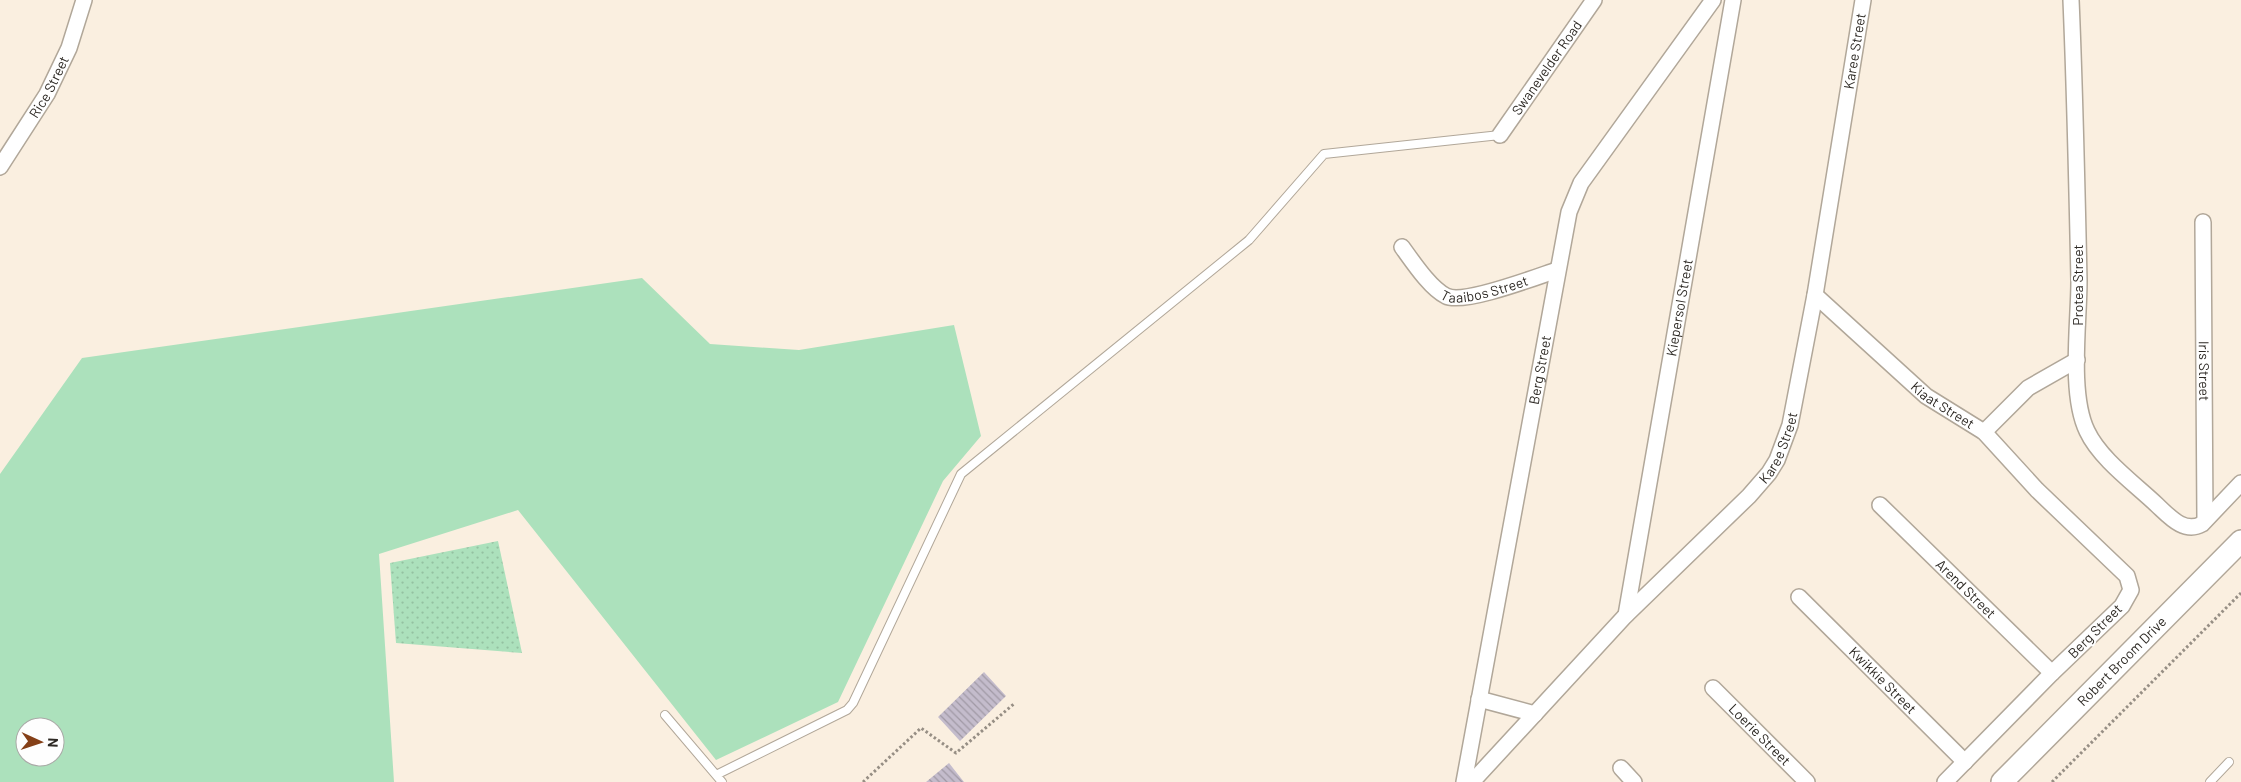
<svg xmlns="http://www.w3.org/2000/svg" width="2241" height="782" font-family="Barlow,sans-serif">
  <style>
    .grass { fill: #ace1bc; fill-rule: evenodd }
    .garden { fill: url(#garden-dots) }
    .building { fill: url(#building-back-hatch) }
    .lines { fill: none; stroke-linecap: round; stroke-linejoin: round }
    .lane-casing { stroke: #b1a799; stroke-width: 10 }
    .street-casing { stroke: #b1a799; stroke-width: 18 }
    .secondary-casing { stroke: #b1a799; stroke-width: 24 }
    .path { stroke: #968e84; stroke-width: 3; stroke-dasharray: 2.5 2.5; stroke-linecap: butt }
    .lane { stroke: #fff; stroke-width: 8 }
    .street { stroke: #fff; stroke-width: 15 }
    .secondary { stroke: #fff; stroke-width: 21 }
    .labels { text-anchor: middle; stroke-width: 4; stroke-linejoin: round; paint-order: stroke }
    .street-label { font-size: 14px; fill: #2d2924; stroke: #fefefe }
  </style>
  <defs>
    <pattern id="garden-dots" width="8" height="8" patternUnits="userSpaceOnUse" patternTransform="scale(1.25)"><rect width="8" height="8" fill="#ace1bc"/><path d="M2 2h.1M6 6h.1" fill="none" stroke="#94c1a1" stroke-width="1.8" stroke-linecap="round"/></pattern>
    <pattern id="building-back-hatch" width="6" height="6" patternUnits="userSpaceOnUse" patternTransform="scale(1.25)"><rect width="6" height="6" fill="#c4bccc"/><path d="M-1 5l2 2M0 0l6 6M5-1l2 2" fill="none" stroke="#a099a5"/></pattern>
  </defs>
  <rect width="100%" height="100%" fill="#faefe0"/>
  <path class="grass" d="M642,278l68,66 89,6 155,-25 27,111 -38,45 -105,221 -122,58 -198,-250 -139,44 15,228h-394v-308l82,-116zM25,727h30v30h-30z"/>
  <path class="garden" d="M498,541l24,112 -126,-10 -6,-80z"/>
  <path class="building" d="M984,672l22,24 -46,45 -22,-24z
    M949,763l15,19h-38z"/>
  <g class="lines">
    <defs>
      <path id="lane" d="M665,715l57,67
        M716,775l131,-65 6,-7 108,-229 288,-234 75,-86 176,-19
        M2210,782l19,-20"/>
      <g id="street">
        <path d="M2071,0c4,94 6,187 8,281 0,42 -10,113 8,150 13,28 48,53 70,74 12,11 27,29 45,19l39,-41"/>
        <path id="s1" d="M1500,135l94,-135"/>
        <path id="s2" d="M0,167l47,-73 22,-46 15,-48"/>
        <path id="s3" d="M2203,222l2,298"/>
        <path id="s4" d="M1402,247c11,15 28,41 44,49 17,9 90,-19 111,-26"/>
        <path id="s5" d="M1815,295l111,101 58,36 53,58 90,86 4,14 -9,16 -70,67 -107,109"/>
        <path d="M1984,432l44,-44 49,-28"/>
        <path id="s6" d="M1880,505l172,168"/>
        <path id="s7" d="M1799,597l166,165"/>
        <path id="s8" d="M1626,615l107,-615"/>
        <path id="s9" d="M1713,688l94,94"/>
        <path d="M1479,699l56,15"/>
        <path d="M1621,768l13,14"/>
        <path id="s10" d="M1464,782l105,-570 12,-29 132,-183"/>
        <path id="s11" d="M1472,782l154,-167 123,-119 20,-23 8,-13 13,-35 25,-130 48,-295"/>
      </g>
      <g id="secondary">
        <path id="s12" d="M2002,782l239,-241"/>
      </g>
    </defs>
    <use href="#lane" class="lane-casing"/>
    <use href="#street" class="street-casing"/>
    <use href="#secondary" class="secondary-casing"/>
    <path class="path" d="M863,782l58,-54 35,25 59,-50
      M2052,782l189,-189"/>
    <use href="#lane" class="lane"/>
    <use href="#street" class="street"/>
    <use href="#secondary" class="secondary"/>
  </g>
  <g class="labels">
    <g class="street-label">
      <text dy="5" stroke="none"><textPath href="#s11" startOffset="861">Karee Street</textPath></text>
      <text dy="5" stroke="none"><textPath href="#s1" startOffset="82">Swanevelder Road</textPath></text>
      <text dy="5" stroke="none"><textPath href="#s2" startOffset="94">Rice Street</textPath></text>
      <text dy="5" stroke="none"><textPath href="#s4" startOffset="106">Taaibos Street</textPath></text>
      <text transform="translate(2078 285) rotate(-90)" y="5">Protea Street</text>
      <text dy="5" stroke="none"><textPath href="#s8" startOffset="312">Kiepersol Street</textPath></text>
      <text dy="5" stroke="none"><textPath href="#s10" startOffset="419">Berg Street</textPath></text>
      <text dy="5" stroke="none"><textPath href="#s3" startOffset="149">Iris Street</textPath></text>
      <text dy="5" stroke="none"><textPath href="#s5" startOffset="169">Kiaat Street</textPath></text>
      <text dy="5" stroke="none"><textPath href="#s11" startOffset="456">Karee Street</textPath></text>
      <text dy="5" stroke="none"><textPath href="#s6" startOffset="120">Arend Street</textPath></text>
      <text transform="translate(2095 631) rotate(-45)" y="5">Berg Street</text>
      <text dy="5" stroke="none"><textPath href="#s12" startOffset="170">Robert Broom Drive</textPath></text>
      <text dy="5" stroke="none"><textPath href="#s7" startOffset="118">Kwikkie Street</textPath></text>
      <text dy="5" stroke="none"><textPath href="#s9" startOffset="66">Loerie Street</textPath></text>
    </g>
  </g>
  <g transform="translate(40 742) rotate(93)"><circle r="24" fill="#fefefe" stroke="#aaa9a7"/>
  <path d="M0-4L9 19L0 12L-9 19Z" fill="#854018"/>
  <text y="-8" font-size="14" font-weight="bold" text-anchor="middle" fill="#2d2924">N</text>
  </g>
</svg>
